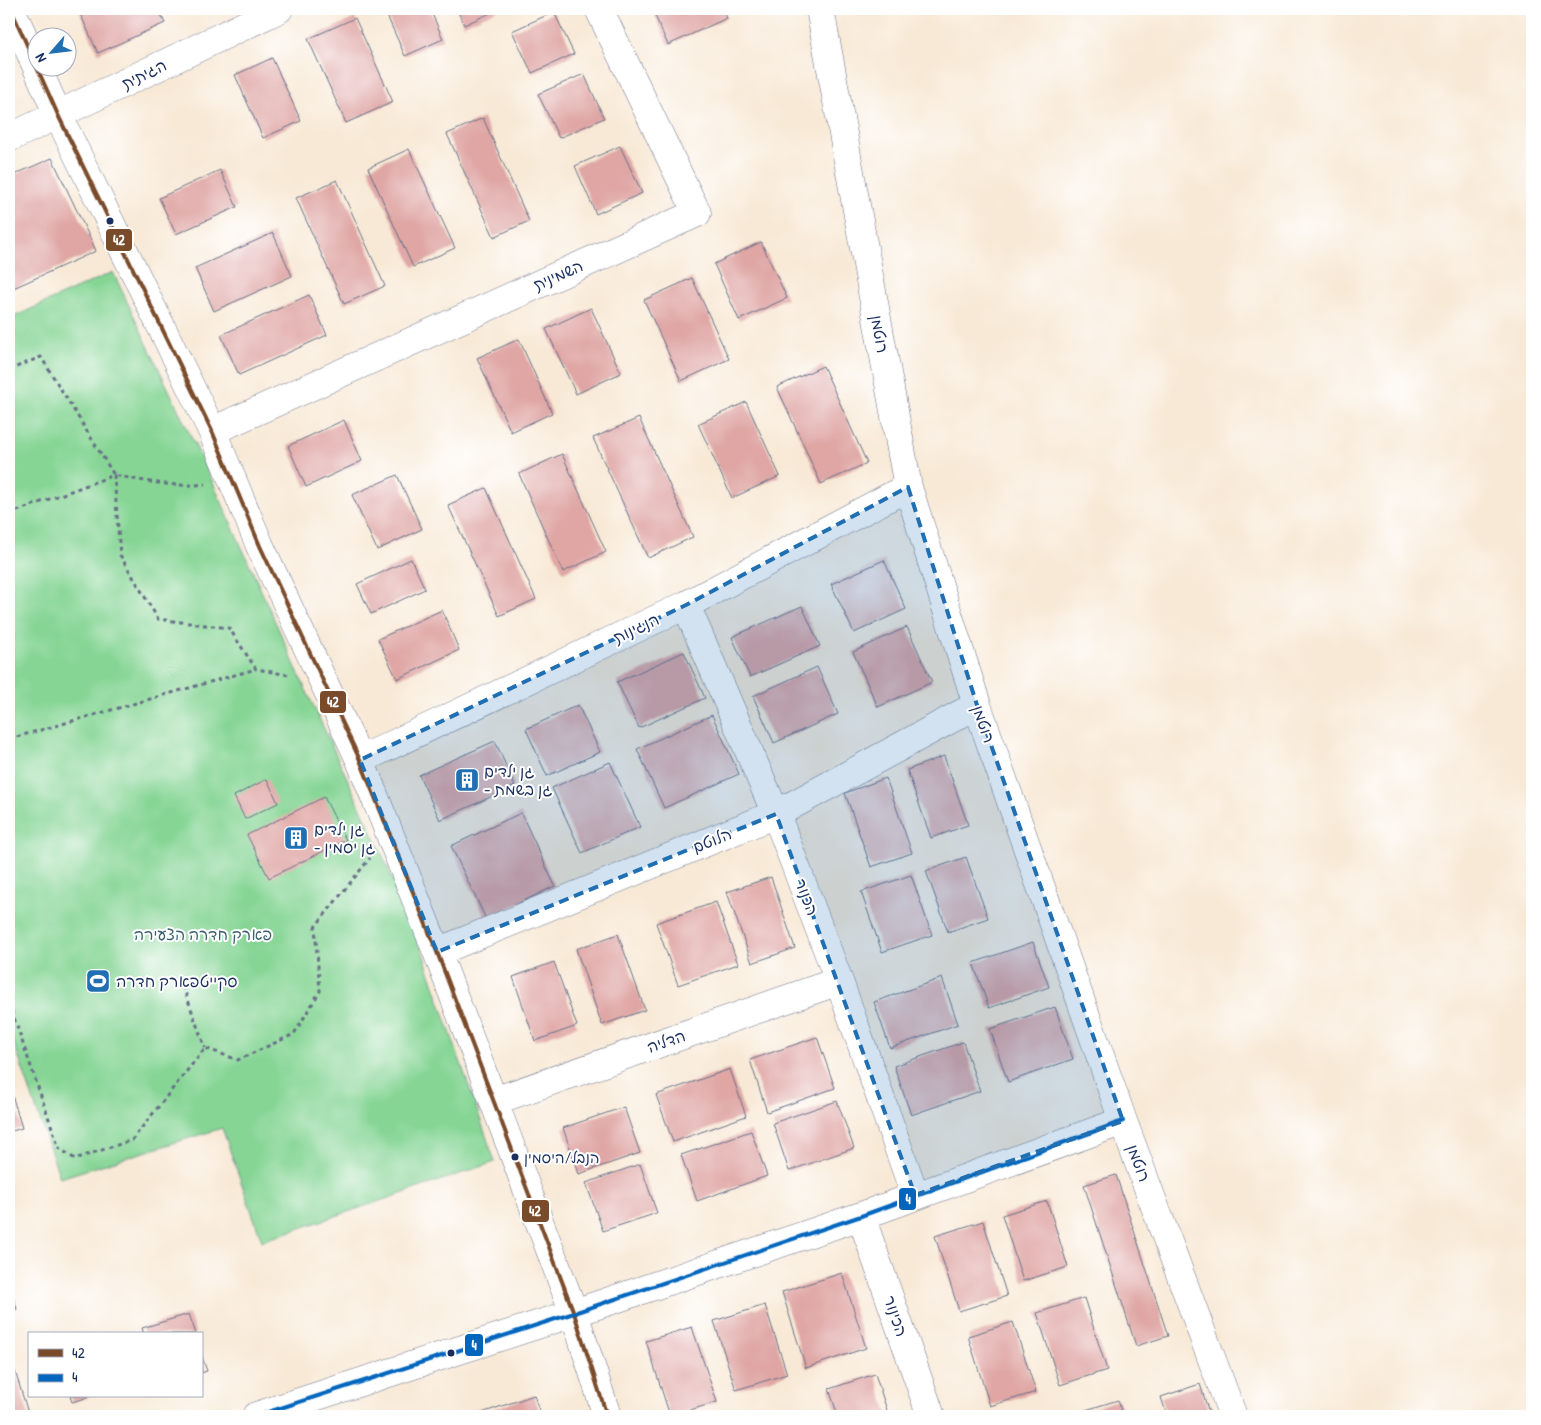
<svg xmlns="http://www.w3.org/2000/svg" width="1541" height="1425" font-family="'Patrick Hand','Playpen Sans Hebrew',sans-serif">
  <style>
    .green { fill: #86d595; stroke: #50827a }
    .building { fill: #dfa6a4 }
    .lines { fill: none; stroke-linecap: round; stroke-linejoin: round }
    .minor-casing { stroke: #687088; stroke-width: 29 }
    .path { stroke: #687088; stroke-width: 3; stroke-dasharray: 4 4; stroke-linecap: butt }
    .minor { stroke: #fff; stroke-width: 28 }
    .bus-1-casing { stroke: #fff; stroke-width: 8 }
    .bus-2-casing { stroke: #fff; stroke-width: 8 }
    .bus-1 { stroke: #7a4b2a; stroke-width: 4 }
    .bus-2 { stroke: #0065bd; stroke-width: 4 }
    .marked { fill: #1f6fb2; fill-opacity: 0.2; stroke: #1f6fb2; stroke-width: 4; stroke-dasharray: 10 6; stroke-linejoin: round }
    .bus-dot { fill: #1b2f5e; stroke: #fff; stroke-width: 2 }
    .labels { text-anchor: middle; stroke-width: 4; stroke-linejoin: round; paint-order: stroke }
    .bus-label { font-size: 15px; fill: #1b2f5e; stroke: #fff; text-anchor: start }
    .street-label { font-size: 16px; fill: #1b2f5e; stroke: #fff }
    .poi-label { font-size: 16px; fill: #1b2f5e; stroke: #fff; text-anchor: start }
    .park-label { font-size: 16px; fill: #3b616e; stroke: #fff }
    .line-badge { stroke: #fff; stroke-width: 2 }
    .badge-label { font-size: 14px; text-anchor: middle; font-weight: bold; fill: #fff }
  </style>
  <rect width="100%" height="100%" fill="#fff"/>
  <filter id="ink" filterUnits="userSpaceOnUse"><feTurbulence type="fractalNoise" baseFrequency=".02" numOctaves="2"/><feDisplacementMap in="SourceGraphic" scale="10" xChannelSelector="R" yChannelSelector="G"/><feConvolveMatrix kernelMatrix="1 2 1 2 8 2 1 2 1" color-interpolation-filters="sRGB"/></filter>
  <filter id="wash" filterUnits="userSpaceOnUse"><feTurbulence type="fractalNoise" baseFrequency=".0096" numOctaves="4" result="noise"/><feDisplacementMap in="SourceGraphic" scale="20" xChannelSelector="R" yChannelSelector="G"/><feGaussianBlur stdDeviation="1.12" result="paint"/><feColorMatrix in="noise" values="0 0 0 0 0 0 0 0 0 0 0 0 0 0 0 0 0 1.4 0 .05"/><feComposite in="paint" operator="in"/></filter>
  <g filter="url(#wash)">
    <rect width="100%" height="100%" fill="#f8e9d6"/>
    <path class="green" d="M113,272l100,211 87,194 79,170 39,92 77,223 -233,79 -40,-113 -162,50 -51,-149v-710z"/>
    <g id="blocks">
      <path class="building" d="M78,9h80l7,14 -67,30z
        M384,9h46l13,30 -38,17z
        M457,9h42l-35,16z
        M652,9h71l4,9 -59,27z
        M554,12l20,42 -42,19 -20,-42z
        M355,18l38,84 -47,21 -38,-84z
        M272,58l29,63 -38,17 -28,-63z
        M584,74l20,44 -45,20 -21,-44z
        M483,118l46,103 -35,16 -47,-103z
        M620,146l22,47 -46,21 -21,-48z
        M409,149l46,99 -42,19 -45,-99z
        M52,158l44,93 -87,39v-113z
        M220,170l17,37 -61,27 -17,-36z
        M337,180l48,106 -41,18 -48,-106z
        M273,233l19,43 -78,35 -19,-43z
        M761,242l26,56 -48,22 -25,-56z
        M692,278l37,81 -48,22 -37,-81z
        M309,295l18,40 -88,40 -18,-40z
        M591,308l30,65 -45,21 -30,-65z
        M519,339l33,74 -41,19 -34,-74z
        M823,366l44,97 -46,21 -44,-97z
        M746,402l34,74 -48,22 -34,-74z
        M639,418l54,119 -45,21 -55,-120z
        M344,420l18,41 -56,26 -18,-41z
        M562,454l44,98 -43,20 -44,-98z
        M397,475l25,54 -45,21 -25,-55z
        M486,488l50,111 -37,17 -51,-111z
        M411,559l14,30 -54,25 -14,-30z
        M884,560l22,49 -52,24 -23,-49z
        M802,606l18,40 -70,31 -18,-40z
        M442,610l17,40 -62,29 -19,-40z
        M907,627l25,55 -54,25 -25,-55z
        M684,652l21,46 -66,30 -22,-46z
        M817,667l21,47 -64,29 -21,-47z
        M578,705l22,47 -53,24 -21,-47z
        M712,715l27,59 -75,34 -27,-59z
        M495,741l20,45 -75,34 -21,-45z
        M944,756l24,69 -37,13 -24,-68z
        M610,762l30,65 -58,26 -30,-65z
        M886,778l26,75 -41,14 -26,-74z
        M267,779l11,24 -33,16 -11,-23z
        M324,797l22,43 -77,38 -22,-43z
        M521,813l34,73 -69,33 -35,-73z
        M966,857l22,61 -40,14 -22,-61z
        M911,875l21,60 -50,17 -21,-60z
        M771,877l24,71 -43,15 -25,-71z
        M716,902l22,62 -60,21 -22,-62z
        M618,934l27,76 -43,15 -26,-76z
        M1033,942l16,45 -60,21 -16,-45z
        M554,962l23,64 -42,15 -22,-64z
        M942,978l16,46 -68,24 -16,-46z
        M1055,1007l18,52 -65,23 -18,-53z
        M817,1037l18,51 -68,24 -17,-52z
        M963,1042l17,49 -69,24 -17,-49z
        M730,1069l16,47 -73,26 -17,-47z
        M9,1085l13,43 -13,4z
        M837,1101l17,47 -65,23 -16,-48z
        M624,1107l16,46 -61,21 -16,-46z
        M751,1131l16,45 -70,25 -16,-46z
        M640,1164l17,49 -54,18 -17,-48z
        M1116,1175l52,161 -32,10 -52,-161z
        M1047,1201l21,66 -45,14 -21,-66z
        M983,1221l24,75 -48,15 -24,-75z
        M842,1273l24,75 -60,20 -24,-76z
        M9,1284l8,25 -8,2z
        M1084,1298l23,72 -47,15 -23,-72z
        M765,1305l22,69 -51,16 -22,-69z
        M189,1314l7,20h-52l-2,-6z
        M1013,1322l23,70 -46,14 -22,-70z
        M692,1327l25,75 -47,14 -24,-75z
        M201,1354l6,17 -6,2z
        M15,1371l14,45h-20v-43z
        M875,1374l14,42h-51l-9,-27z
        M1200,1384l10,32h-43l-6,-19z
        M534,1395l7,21h-68z
        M70,1396h19v1l-17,5z
        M1118,1400l5,16h-46l-1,-3z"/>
    </g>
  </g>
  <g filter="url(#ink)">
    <use href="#blocks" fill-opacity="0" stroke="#687088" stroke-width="1"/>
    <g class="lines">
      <defs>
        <path id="minor" d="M11,9l47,106 154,316 48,115 100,214 77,192 137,361 33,103
          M820,9l88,478 69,218 146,416 110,295
          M9,138l270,-129
          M212,431l485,-218 -98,-204
          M686,605l90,209 63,167 76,214
          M360,760l326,-155 222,-118
          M437,952l339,-138 201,-109
          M494,1101l345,-120
          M861,1216l70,200
          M256,1416l318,-103 287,-97 262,-95"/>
      </defs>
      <use href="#minor" class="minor-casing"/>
      <path class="path" d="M9,370l32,-13 73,118c30,6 61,13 91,9
        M9,514l105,-39 6,80 38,64 71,9 27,41 33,6
        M9,739l247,-70
        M183,986l22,62
        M9,1003l50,145 16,11 57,-19 73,-92 33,12 56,-26 26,-43 -5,-64 55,-69"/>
      <use href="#minor" class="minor"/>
      <defs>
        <path id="bus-1" d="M11,9l47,106 154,316 48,115 100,214 77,192 137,361 33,103"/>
        <path id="bus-2" d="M256,1416l318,-103 287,-97 262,-95"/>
      </defs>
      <use href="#bus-1" class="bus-1-casing"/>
      <use href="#bus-2" class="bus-2-casing"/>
      <use href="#bus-1" class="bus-1"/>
      <use href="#bus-2" class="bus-2"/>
    </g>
  </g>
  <path class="marked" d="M908,487l69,218 146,416 -208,74 -139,-381 -339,138 -77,-192 326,-155z"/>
  <defs>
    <symbol id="building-square" viewBox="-11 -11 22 22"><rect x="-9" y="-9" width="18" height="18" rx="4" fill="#1f6fb2" stroke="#fff"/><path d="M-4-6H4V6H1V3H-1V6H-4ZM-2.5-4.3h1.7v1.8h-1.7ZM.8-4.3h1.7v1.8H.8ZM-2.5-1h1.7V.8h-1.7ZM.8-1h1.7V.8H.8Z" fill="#fff"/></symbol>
    <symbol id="stadium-square" viewBox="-11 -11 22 22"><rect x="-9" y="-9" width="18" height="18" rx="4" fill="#1f6fb2" stroke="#fff"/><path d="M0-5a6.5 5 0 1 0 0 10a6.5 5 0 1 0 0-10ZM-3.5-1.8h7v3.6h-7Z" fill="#fff"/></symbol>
  </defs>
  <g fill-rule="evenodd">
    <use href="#building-square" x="453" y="766" width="28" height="28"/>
    <use href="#building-square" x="282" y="824" width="28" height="28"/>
    <use href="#stadium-square" x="84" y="967" width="28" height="28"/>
  </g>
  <g class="bus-dot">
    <circle cx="110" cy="221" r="4.5"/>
    <circle cx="515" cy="1157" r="4.5"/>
    <circle cx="451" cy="1353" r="4.5"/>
  </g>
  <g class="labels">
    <g class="bus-label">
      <text x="524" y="1163">הנבל/היסמין</text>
    </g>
    <g class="street-label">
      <text transform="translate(144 74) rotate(-26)" y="6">הגיתית</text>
      <text transform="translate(558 275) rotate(-24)" y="6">השמינית</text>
      <text transform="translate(880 334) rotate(80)" y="6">רוטמן</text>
      <text transform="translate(636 628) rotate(-25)" y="6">הנגינות</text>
      <text transform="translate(984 724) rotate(71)" y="6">רוטמן</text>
      <text transform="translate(712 840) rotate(-22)" y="6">הלוטם</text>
      <text transform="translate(807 897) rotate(69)" y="6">הכנור</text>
      <text transform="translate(666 1041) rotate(-19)" y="6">הדליה</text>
      <text transform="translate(1139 1163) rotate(70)" y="6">רוטמן</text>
      <text transform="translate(896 1316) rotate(71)" y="6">הכינור</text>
    </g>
    <g class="poi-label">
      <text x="484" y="777">גן ילדים<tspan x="484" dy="18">- גן בשמת</tspan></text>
      <text x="314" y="835">גן ילדים<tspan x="314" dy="18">- גן יסמין</tspan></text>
      <text x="116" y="987">סקייטפארק חדרה</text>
    </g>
    <g class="park-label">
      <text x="203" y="940">פארק חדרה הצעירה</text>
    </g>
  </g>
  <g class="line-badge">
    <rect x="105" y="228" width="28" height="24" rx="5" fill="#7a4b2a"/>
    <rect x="319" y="690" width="28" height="24" rx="5" fill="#7a4b2a"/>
    <rect x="898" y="1187" width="19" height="24" rx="5" fill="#0065bd"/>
    <rect x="521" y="1199" width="29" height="24" rx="5" fill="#7a4b2a"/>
    <rect x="464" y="1333" width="20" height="24" rx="5" fill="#0065bd"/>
  </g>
  <g class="badge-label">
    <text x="119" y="245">42</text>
    <text x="333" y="707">42</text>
    <text x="908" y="1204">4</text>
    <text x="535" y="1216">42</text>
    <text x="474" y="1350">4</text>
  </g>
  <rect width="1541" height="1425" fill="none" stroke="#fff" stroke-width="30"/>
  <rect x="28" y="1332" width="175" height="65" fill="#ffffff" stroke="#a4acbf"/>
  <rect x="38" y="1349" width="25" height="8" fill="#7a4b2a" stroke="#a4acbf"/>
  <text x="72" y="1358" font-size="15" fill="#1b2f5e">42</text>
  <rect x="38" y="1374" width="25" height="8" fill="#0065bd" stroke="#a4acbf"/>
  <text x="72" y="1382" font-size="15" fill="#1b2f5e">4</text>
  <g transform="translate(52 52) rotate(242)"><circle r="24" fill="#ffffff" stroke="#a4acbf"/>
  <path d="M0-4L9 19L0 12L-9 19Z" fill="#1f6fb2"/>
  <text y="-8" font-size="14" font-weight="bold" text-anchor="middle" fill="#1b2f5e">N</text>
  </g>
</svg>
